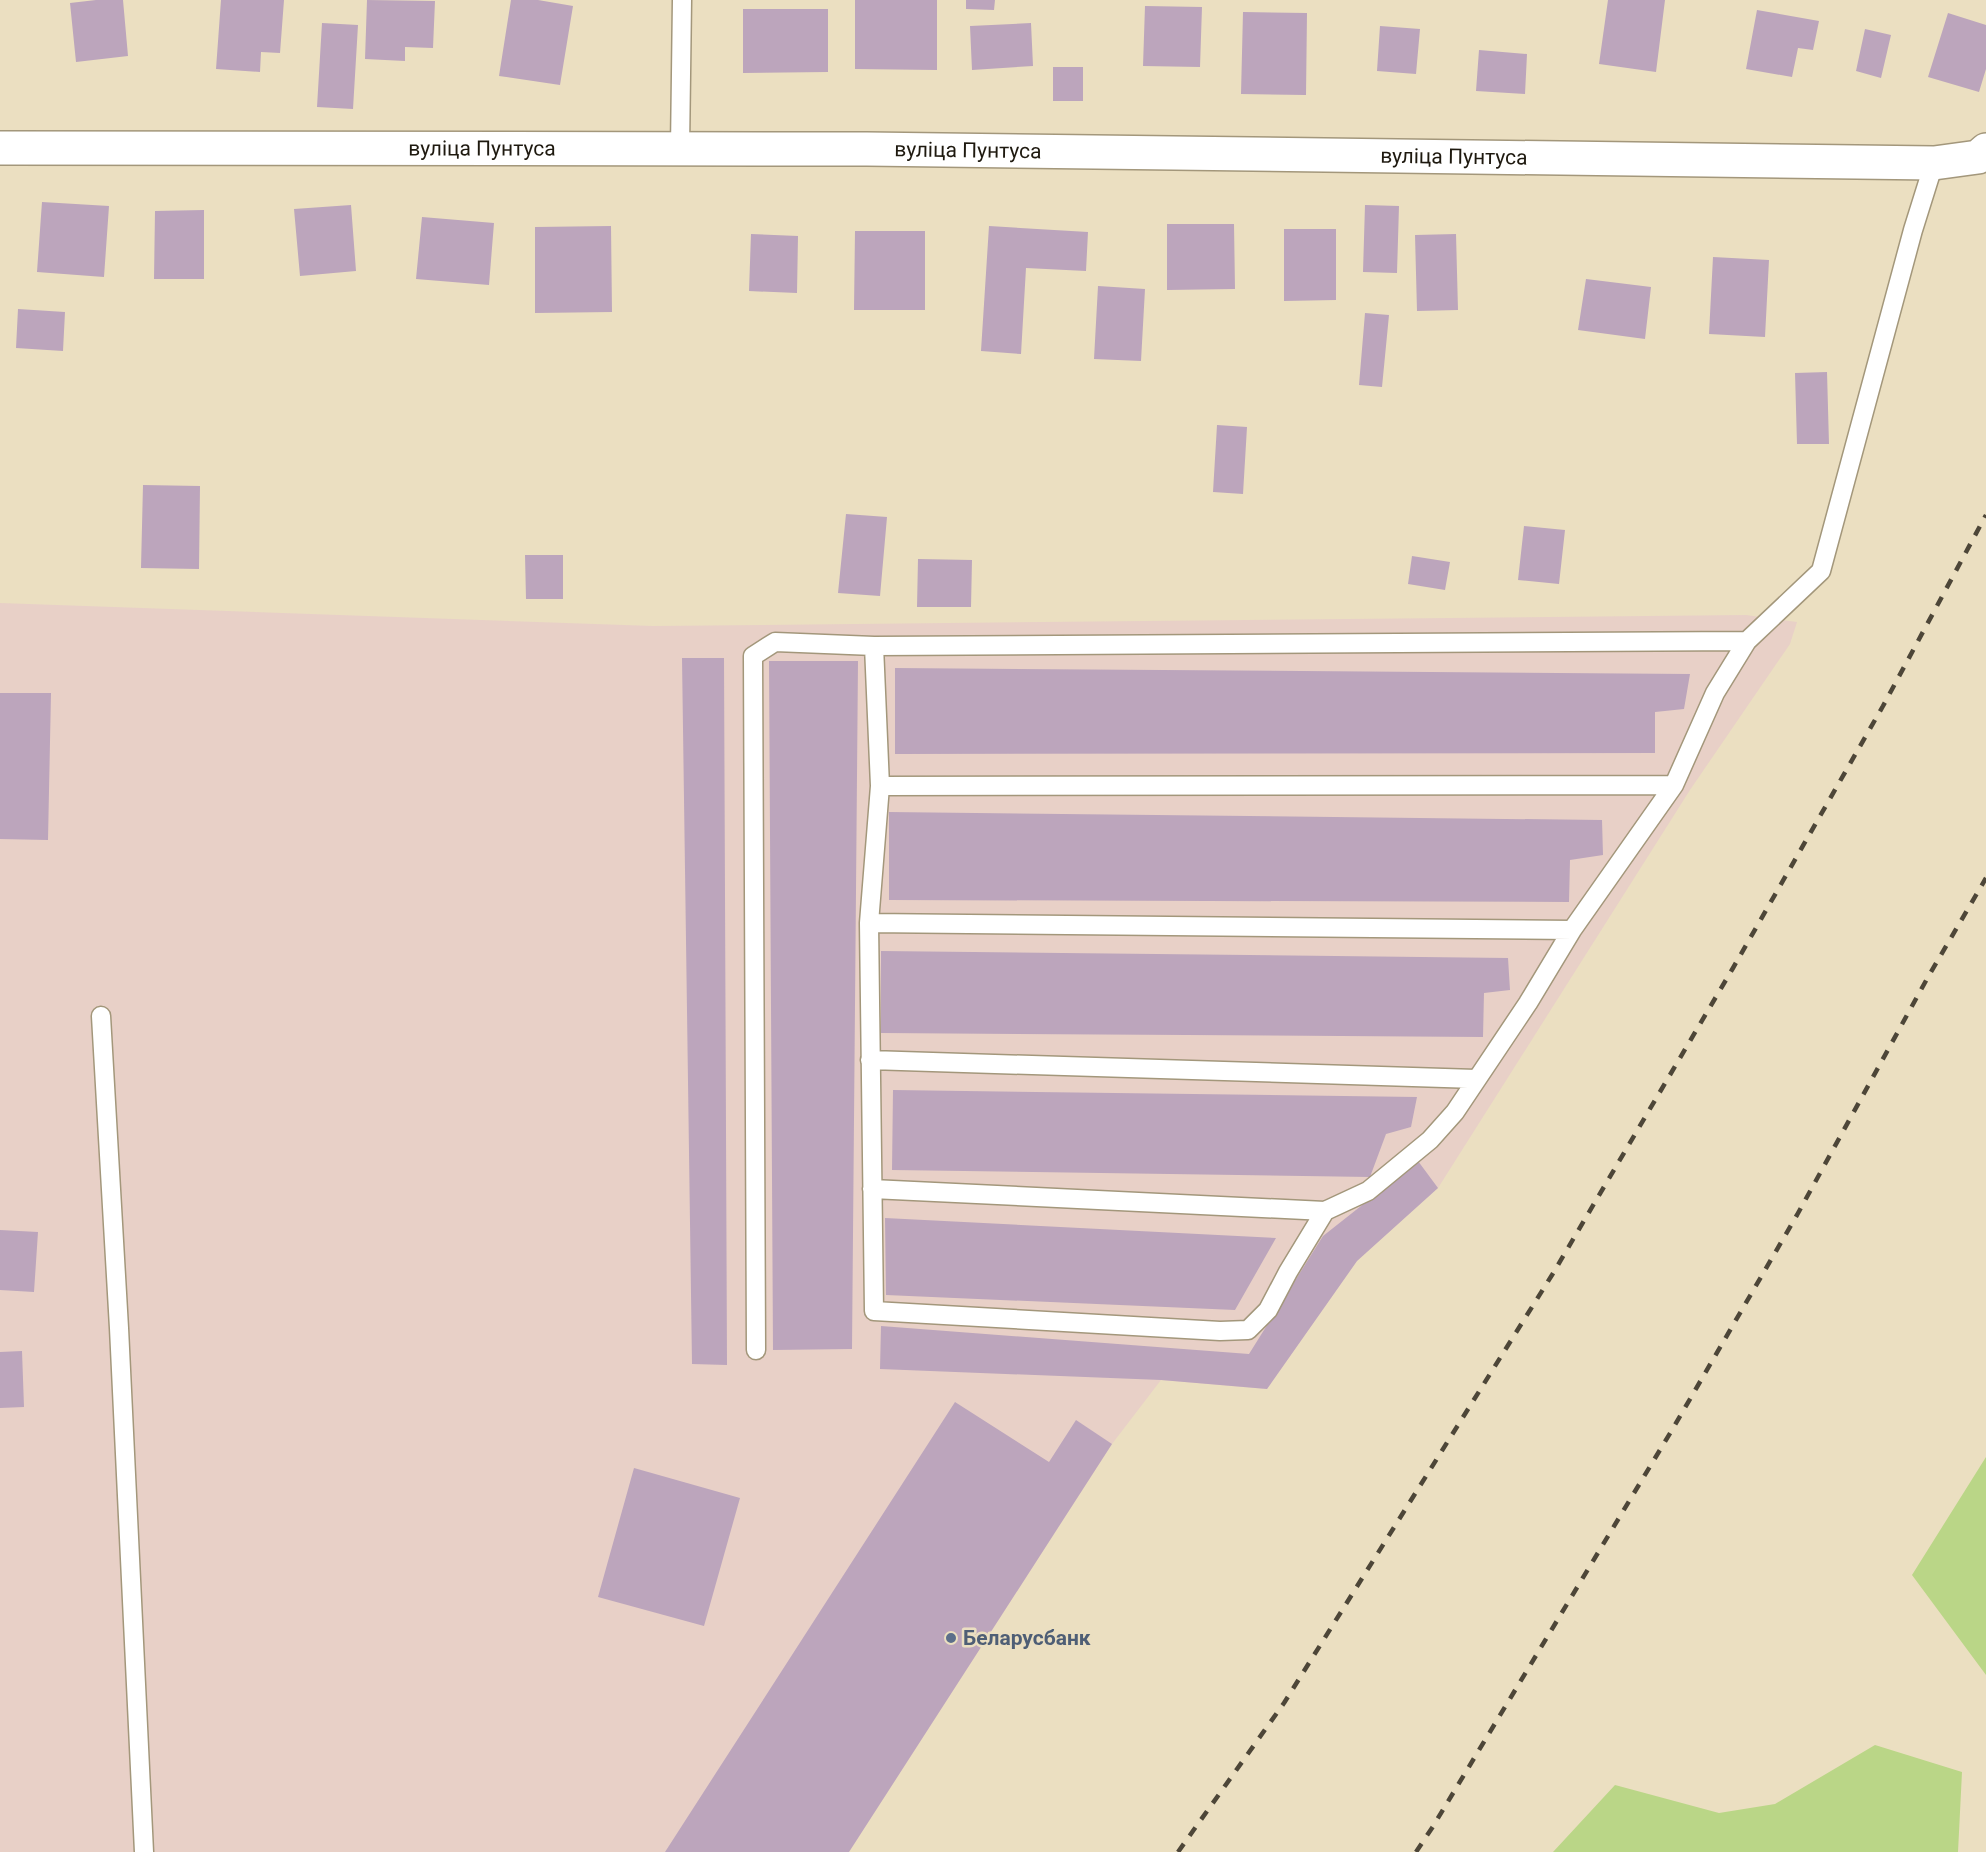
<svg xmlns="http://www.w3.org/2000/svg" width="1986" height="1852" font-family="Roboto,sans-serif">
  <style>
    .industrial { fill: #e8d0c7 }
    .green { fill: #bad687 }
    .building { fill: #bca5bc }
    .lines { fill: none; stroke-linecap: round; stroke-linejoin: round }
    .lane-casing { stroke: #a3977b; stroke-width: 21 }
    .street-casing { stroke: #a3977b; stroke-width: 36 }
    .lane { stroke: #fff; stroke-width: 18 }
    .street { stroke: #fff; stroke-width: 33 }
    .rail { stroke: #4d4638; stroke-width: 4.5; stroke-dasharray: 10 10; stroke-linecap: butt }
    .service-dot { fill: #5c6f8a; stroke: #ebdfc1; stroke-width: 2 }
    .labels { text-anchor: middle; stroke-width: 5; stroke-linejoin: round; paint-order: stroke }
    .street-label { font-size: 21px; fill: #1e190f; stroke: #ebdfc1 }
    .service-label { font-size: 21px; font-weight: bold; fill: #4e5e75; stroke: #ebdfc1; text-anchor: start }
  </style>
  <rect width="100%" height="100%" fill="#ebdfc1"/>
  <path class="industrial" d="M0,603l653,23 1093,-11 51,7 -7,22 -100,146 -252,398 -81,73 -90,128 -106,-9 -49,64 -263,408h-849z"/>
  <path class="green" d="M1986,1457v218l-74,-100z
    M1875,1745l87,27 -4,80h-405l62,-67 104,28 56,-9z"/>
  <path class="building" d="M96,0h27l5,56 -52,6 -6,-59z
    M221,0h63l-4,53 -19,-1 -1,20 -44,-3z
    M367,0l68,1 -2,47 -28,-1v14l-40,-2z
    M511,0h27l35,6 -13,79 -61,-9z
    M855,0h82v70l-82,-1z
    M966,0h29l-1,10 -28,-1z
    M1608,0h57l-9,72 -57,-8z
    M1145,6l57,1 -2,60 -57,-1z
    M743,9h85v63l-85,1z
    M1757,10l62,11 -6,29 -15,-2 -6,29 -46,-8z
    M1243,12l64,1 -1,82 -65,-1z
    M1948,13l38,12v44l-7,23 -51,-15z
    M322,23l36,2 -5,84 -36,-2z
    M1031,23l2,43 -61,4 -2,-44z
    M1380,26l40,3 -4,45 -39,-3z
    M1865,29l26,6 -10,43 -25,-7z
    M1479,50l48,4 -2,40 -49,-3z
    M1053,67h30v34h-30z
    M42,202l67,4 -5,71 -67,-5z
    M351,205l5,66 -56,5 -6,-67z
    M1365,205l34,1 -2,67 -34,-1z
    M204,210v69h-50l1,-68z
    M422,217l72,6 -5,62 -73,-6z
    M1167,224h67l1,65 -68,1z
    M611,226l1,86 -77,1v-86z
    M989,226l99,6 -2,39 -60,-3 -5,86 -40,-3z
    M1284,229h52v71l-52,1z
    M855,231h70v79h-71z
    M751,234l47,2 -1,57 -48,-2z
    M1456,234l2,76 -41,1 -2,-76z
    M1713,257l56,3 -4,77 -56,-3z
    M1586,279l65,8 -6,52 -67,-9z
    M1098,286l47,3 -4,72 -47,-2z
    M18,309l47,3 -2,39 -47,-3z
    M1365,313l24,2 -7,72 -23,-2z
    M1827,372l2,72h-32l-2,-71z
    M1217,425l30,2 -4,67 -30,-2z
    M143,485l57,1 -1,83 -58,-1z
    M846,514l41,3 -7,79 -42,-3z
    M1524,526l41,4 -6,54 -41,-4z
    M525,555h38v44h-37z
    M1412,556l38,6 -5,28 -37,-6z
    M918,559l54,1 -1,47h-54z
    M682,658h42l3,707 -35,-1z
    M769,661h89l-6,688 -79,1z
    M895,668l795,6 -6,35 -29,3v41l-760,1z
    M0,693h51l-3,147 -48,-1z
    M889,812l713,8 1,35 -33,5 -1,42 -680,-2z
    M881,951l627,7 2,32 -26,3 -1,44 -602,-4z
    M893,1090l524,7 -6,30 -25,7 -16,43 -478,-7z
    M1418,1161l20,27 -81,73 -90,128 -106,-9 -281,-11 1,-43 368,28 74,-118z
    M885,1218l391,20 -41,72 -349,-15z
    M0,1230l38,2 -4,60 -34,-2z
    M22,1351l2,56 -24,1v-56z
    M955,1402l94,60 27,-42 36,24 -263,408h-184z
    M634,1468l106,30 -36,128 -106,-29z"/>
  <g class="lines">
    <defs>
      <path id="lane" d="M680,148l2,-148
        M874,646l6,140 -11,137 5,388 346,20 28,-1 20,-20 20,-38 37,-61
        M880,786l794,-1
        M869,923l703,7
        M101,1016l18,312 25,524
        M870,1060l606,19
        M872,1189l453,22 43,-20 62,-51 25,-28 73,-109 44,-73 102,-145 41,-92 32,-52 74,-70 92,-341 21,-67
        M756,1350l-3,-694 22,-14 99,4 873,-5"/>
      <g id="street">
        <path id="s1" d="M0,148l867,1 1067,14 44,-6 8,-7"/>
      </g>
    </defs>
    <use href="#lane" class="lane-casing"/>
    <use href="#street" class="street-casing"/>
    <use href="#lane" class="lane"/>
    <use href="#street" class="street"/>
    <path class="rail" d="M1178,1852l106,-149 268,-428 181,-307 150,-262 103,-191
      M1416,1852l16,-24 240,-398 125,-215 131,-238 58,-99"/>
  </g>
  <circle class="service-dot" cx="951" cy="1638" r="6"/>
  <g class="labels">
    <g class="street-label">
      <text dy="7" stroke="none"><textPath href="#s1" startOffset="482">вуліца Пунтуса</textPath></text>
      <text dy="7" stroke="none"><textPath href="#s1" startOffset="968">вуліца Пунтуса</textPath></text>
      <text dy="7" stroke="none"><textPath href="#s1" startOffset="1454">вуліца Пунтуса</textPath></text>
    </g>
    <g class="service-label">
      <text x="963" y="1645">Беларусбанк</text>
    </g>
  </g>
</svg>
